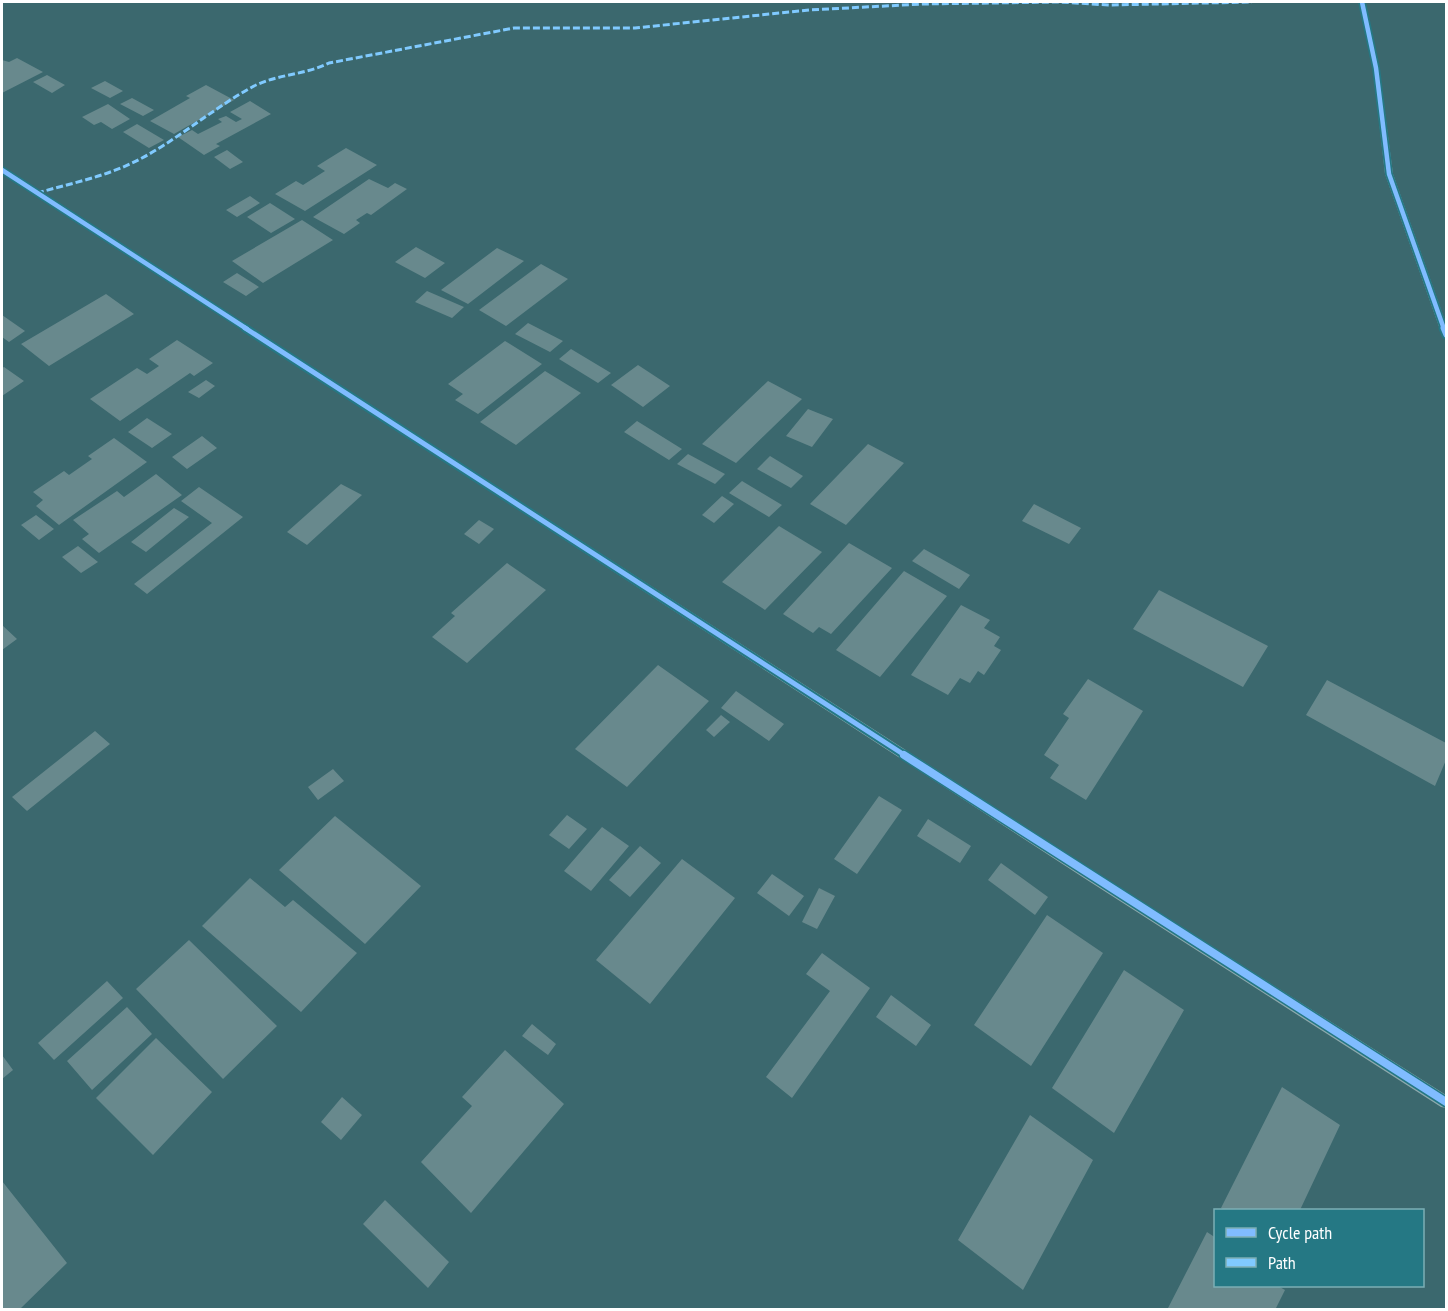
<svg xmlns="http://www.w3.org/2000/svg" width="1448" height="1311" font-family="'PT Sans Narrow',sans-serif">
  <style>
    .building { fill: #68898d }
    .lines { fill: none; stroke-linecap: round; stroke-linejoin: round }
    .minor { fill: #8da9ad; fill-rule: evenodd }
    .quiet { stroke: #80caff; stroke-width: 3; stroke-dasharray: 7 3; stroke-linecap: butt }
    .cycleway-far2-casing { stroke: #257884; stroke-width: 8 }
    .cycleway-far1-casing { stroke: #257884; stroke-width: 9 }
    .cycleway-casing { stroke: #257884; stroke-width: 11 }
    .cycleway-far2 { stroke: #80bcff; stroke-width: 4.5 }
    .cycleway-far1 { stroke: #80bcff; stroke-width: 5 }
    .cycleway { stroke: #80bcff; stroke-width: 8 }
  </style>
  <rect width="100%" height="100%" fill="#3b686e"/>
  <path class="building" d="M17,58l26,14 -41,21v-33l7,2z
    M47,75l18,10 -13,8 -19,-11z
    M105,81l18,10 -13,7 -19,-10z
    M206,85l28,15 -60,34 -24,-13 40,-23 -4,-2z
    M132,98l22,12 -11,6 -23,-12z
    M250,101l21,13 -55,30 4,2 -16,9 -26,-18 14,-7 6,4 24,-12 -4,-3 8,-3 10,6 6,-3 -12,-7z
    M108,104l22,15 -18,10 -11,-7 -7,3 -12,-8z
    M137,124l27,16 -15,8 -26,-16z
    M346,148l31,17 -72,46 -30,-17 21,-13 7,4 22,-14 -8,-5z
    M227,150l16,12 -13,7 -16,-12z
    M369,179l19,9 7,-5 12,6 -36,26 -4,-2 -11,7 4,3 -16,11 -31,-17z
    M250,196l10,7 -23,14 -11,-7z
    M270,203l25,16 -24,14 -24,-16z
    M302,220l31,20 -70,43 -31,-22z
    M416,247l29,16 -20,15 -30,-16z
    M497,248l27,13 -56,43 -27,-14z
    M541,264l27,15 -62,47 -27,-16z
    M237,273l22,14 -13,9 -23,-14z
    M427,291l37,16 -12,11 -37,-16z
    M106,294l28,20 -85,52 -28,-22z
    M2,315l23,16 -16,11 -7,-5z
    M528,323l35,18 -13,11 -35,-18z
    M177,340l36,23 -19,13 -4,-3 -70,48 -30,-22 47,-31 10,6 12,-8 -10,-7z
    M505,341l37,23 -64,50 -23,-14 8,-6 -15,-10z
    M571,349l40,24 -13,10 -39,-24z
    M638,365l32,21 -27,21 -32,-22z
    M4,367l20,14 -22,15v-28z
    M545,371l36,22 -65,52 -36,-23z
    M206,380l9,6 -16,12 -11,-6z
    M768,381l34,18 -66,64 -34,-19z
    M808,409l25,10 -21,28 -26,-11z
    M147,418l25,16 -20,14 -24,-16z
    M637,421l45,28 -13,11 -45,-28z
    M202,436l15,12 -30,21 -15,-12z
    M114,438l33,24 -88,63 -23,-19 7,-6 -10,-8 31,-21 5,4 23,-16 -4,-3z
    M868,444l36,19 -58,62 -36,-21z
    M688,454l37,20 -10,10 -38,-20z
    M770,456l33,20 -12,12 -34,-19z
    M156,474l26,21 -83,58 -17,-14 7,-5 -16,-14 44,-29 7,6z
    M742,481l40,24 -13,12 -40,-24z
    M341,484l21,11 -55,50 -20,-13z
    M199,487l44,30 -96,77 -13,-10 78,-61 -31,-22z
    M722,496l12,8 -20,19 -12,-8z
    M1034,504l47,24 -12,16 -47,-23z
    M174,508l15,9 -43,35 -15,-10z
    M36,515l18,14 -15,11 -18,-15z
    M479,520l15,9 -15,15 -15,-10z
    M779,526l43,26 -57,58 -43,-28z
    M849,543l43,25 -61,66 -12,-7 -6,6 -30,-19z
    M78,546l20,16 -17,11 -19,-16z
    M924,549l46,26 -11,14 -47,-28z
    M507,563l39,27 -79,73 -35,-26 23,-21 -4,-3z
    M904,571l43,25 -67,81 -44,-27z
    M1159,590l109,56 -25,41 -110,-58z
    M961,605l29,15 -6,8 16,9 -6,9 7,4 -17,25 -6,-4 -8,12 -10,-5 -12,17 -37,-20z
    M2,625l15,14 -15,11z
    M658,665l51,36 -82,86 -52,-38z
    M1088,679l55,32 -57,89 -36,-22 9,-13 -15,-10 25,-37 -6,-4z
    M1327,680l119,63v17l-11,26 -129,-71z
    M736,691l48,33 -15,17 -48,-33z
    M721,715l9,7 -16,15 -8,-7z
    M95,731l15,13 -83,67 -15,-14z
    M333,769l11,12 -26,19 -10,-13z
    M879,796l23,14 -45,64 -23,-15z
    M567,815l20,14 -18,20 -20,-14z
    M335,816l86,70 -56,58 -86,-74z
    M928,819l43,27 -11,17 -43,-27z
    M602,827l27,19 -38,45 -27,-20z
    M640,846l21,17 -31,34 -21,-17z
    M682,859l53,39 -85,106 -54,-44z
    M1001,863l47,34 -13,18 -47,-35z
    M772,874l32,22 -15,20 -32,-23z
    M250,878l35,29 8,-7 64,53 -56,59 -99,-86z
    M819,888l16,8 -18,33 -15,-7z
    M1047,915l56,38 -72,113 -57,-41z
    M189,940l88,86 -54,53 -87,-90z
    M822,953l48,35 -78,110 -26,-21 64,-86 -24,-17z
    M1124,970l60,40 -70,123 -62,-45z
    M107,981l16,17 -69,62 -16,-17z
    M891,995l40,30 -15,21 -40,-29z
    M127,1007l25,27 -60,56 -25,-29z
    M532,1024l24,20 -8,11 -26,-19z
    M156,1038l56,54 -59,63 -57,-57z
    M505,1050l59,54 -93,109 -50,-51 51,-56 -10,-9z
    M2,1055l11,15 -11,9z
    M1282,1087l58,38 -40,85h-75l-4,-2z
    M342,1097l20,18 -21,25 -20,-18z
    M1030,1115l63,45 -70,130 -65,-50z
    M2,1181l65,82 -48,47h-17z
    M385,1200l64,62 -21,26 -65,-64z
    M1207,1232l9,6v48h62l7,4 -10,20h-108z"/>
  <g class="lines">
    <path class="minor" d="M1359,2h6l14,66 14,106 53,150v14l-4,-3 -57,-161 -12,-106z
      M2,168l1090,702 354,225v13l-5,-1 -357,-229 -1082,-705z"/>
    <path class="quiet" d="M37,193c35,-10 72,-17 105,-35 39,-21 73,-51 112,-72 24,-12 51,-11 75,-23l185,-35h121l174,-18 114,-6 136,-2 50,3 143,-3"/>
    <defs>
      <path id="cycleway-far2" d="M1362,2l14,66 13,106 55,155
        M2,170l245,159"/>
      <path id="cycleway-far1" d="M245,328l661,428
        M1443,328l3,7"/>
      <path id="cycleway" d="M904,755l542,347"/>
    </defs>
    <use href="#cycleway-far2" class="cycleway-far2-casing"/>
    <use href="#cycleway-far1" class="cycleway-far1-casing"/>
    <use href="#cycleway" class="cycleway-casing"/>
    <use href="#cycleway-far2" class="cycleway-far2"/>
    <use href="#cycleway-far1" class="cycleway-far1"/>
    <use href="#cycleway" class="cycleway"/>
  </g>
  <rect width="1448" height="1311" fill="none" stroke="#ffffff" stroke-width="6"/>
  <rect x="1214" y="1209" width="210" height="78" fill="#257884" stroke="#7caeb5" stroke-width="1.5"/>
  <rect x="1226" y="1228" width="30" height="9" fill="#80bcff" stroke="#7caeb5" stroke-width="1.5"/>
  <text x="1268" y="1239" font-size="18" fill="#ffffff">Cycle path</text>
  <rect x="1226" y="1258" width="30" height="9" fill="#80caff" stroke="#7caeb5" stroke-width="1.5"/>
  <text x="1268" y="1269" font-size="18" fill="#ffffff">Path</text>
</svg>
